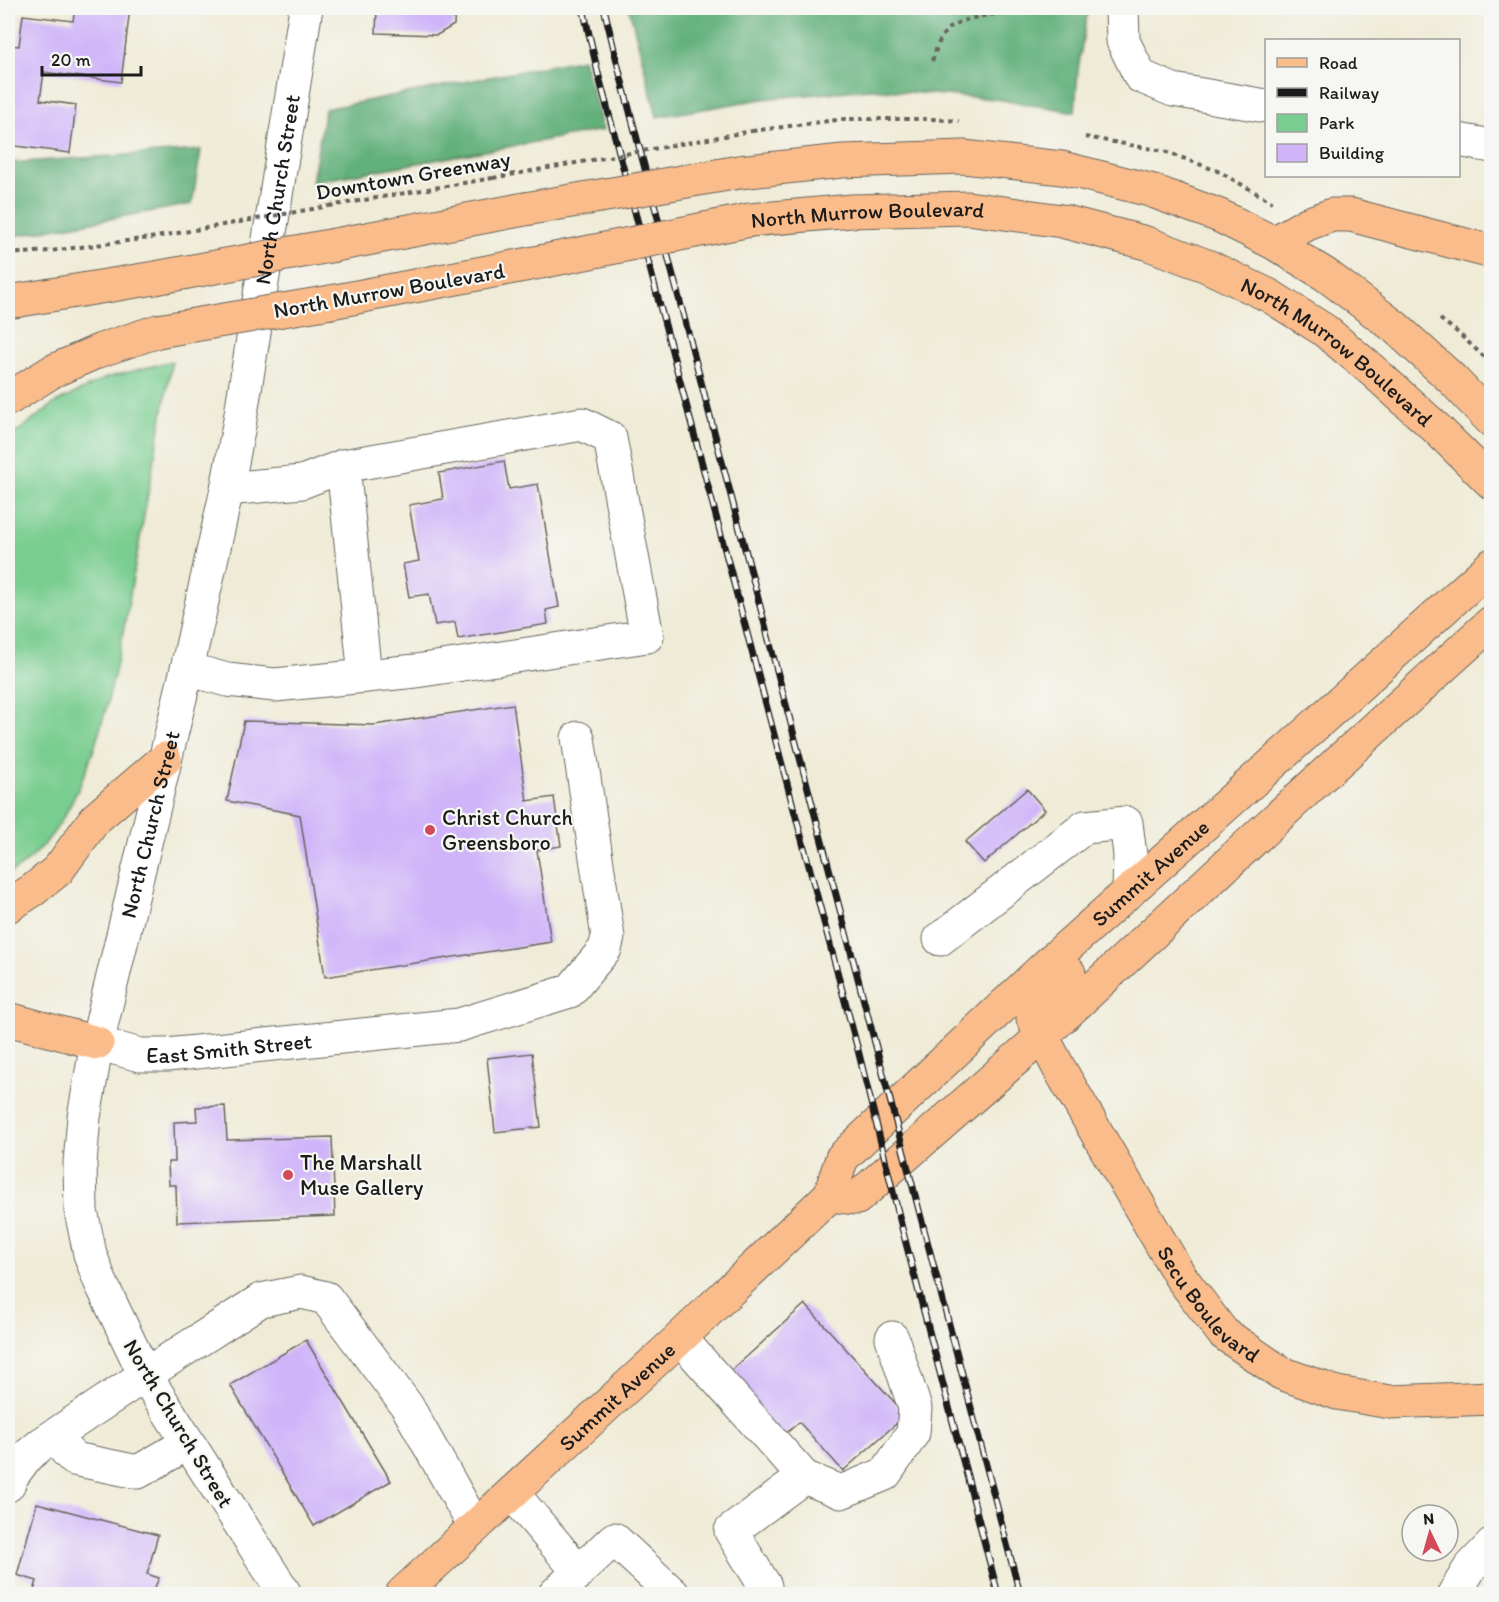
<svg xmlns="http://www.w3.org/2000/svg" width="1499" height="1602" font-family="Itim,sans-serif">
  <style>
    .green { fill: #79cd90; stroke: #4a7456; stroke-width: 1.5 }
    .forest { fill: #62b07a; stroke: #3f664b; stroke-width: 1.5 }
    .building { fill: #cfb4f9 }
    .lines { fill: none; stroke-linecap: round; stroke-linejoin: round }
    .minor-casing { stroke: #66645d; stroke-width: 35 }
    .major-casing { stroke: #66645d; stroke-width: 35 }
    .path { stroke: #66645d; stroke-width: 4; stroke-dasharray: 4.5 4.5; stroke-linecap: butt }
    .minor { stroke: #fff; stroke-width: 33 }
    .major { stroke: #fabc8b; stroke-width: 33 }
    .rail-casing { stroke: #1c1c1c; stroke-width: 7 }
    .rail { stroke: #f6f6f2; stroke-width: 4.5; stroke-dasharray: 14; stroke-linecap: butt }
    .major-bridge-casing { stroke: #66645d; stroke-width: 35; stroke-linecap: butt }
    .path-bridge { stroke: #66645d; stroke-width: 4; stroke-dasharray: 4.5 4.5; stroke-linecap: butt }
    .major-bridge { stroke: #fabc8b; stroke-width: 33 }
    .poi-dot { fill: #d1495b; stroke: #f6f6f2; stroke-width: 2 }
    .labels { text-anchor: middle; stroke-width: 4.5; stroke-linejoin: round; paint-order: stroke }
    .street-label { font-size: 22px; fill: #1c1c1c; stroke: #f6f6f2 }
    .poi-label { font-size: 22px; fill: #1c1c1c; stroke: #f6f6f2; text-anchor: start }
  </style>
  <rect width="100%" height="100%" fill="#f6f6f2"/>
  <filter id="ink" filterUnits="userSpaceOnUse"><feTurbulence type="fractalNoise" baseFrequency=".0167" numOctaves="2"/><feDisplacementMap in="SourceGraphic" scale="12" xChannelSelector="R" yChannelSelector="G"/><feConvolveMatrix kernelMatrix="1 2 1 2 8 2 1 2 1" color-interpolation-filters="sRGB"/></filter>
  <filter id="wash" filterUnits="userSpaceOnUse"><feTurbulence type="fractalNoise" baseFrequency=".008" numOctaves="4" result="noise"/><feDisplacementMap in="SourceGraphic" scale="24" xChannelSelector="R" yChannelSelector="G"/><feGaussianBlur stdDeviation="1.35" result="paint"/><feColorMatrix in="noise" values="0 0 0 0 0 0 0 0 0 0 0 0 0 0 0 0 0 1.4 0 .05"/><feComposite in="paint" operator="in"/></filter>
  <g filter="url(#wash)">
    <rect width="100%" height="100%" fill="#efebd6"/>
    <path class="green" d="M172,361c-11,62 -23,125 -34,188 -17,92 -40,278 -130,325v-435l47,-36 51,-25z"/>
    <path class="forest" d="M629,8h459l-10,62 -3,42 -80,-13 -125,-10 -108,10 -105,18z
      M583,59l20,71 -291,52 13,-73z
      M201,150l-9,54 -184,33v-74z"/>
    <g id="blocks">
      <path class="building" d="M75,8h55l-9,74 -77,-10 -4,28 36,5 -6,48 -62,-8v-100l11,1 4,-31 50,6z
        M377,8h78l-1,17 -17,10 -61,-2z
        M504,461l5,28 29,-5 21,123 -13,3 2,14 -90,15 -3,-17 -20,3 -6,-31 -20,3 -6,-33 16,-3 -10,-56 34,-6 -4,-26z
        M513,704l14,97 27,-4 7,49 -24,4 14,92 -226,35 -25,-162 -73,-14 17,-80 130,4z
        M1027,789l18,21 -61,53 -19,-21z
        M532,1053l9,74 -46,5 -8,-74z
        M225,1106l2,34 105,-3 3,79 -158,6 -1,-37h-7l-1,-23h7l-1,-40 23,-1 -1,-14z
        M805,1304l101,111 -63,56 -44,-49 -19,17 -56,-62z
        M306,1340l85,141 -77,45 -84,-141z
        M37,1503l121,32 -11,39 12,4 -7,16h-119l4,-13 -20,-6z"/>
    </g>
  </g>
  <g filter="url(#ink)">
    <use href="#blocks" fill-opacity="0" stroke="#66645d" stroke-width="1.5"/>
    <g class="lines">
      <defs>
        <g id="minor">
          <path d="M1122,8l1,33 17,35 33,14 93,16"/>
          <path d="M1458,140l34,6"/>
          <path d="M343,466l22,210"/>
          <path d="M187,669l40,11 48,5 141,-14 231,-35 -37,-198 -28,-14 -239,42 -41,16 -75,7"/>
          <path d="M940,939l145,-112 41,-4 4,32 -1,37"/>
          <path id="s1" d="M97,1043l43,12h27l292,-30 111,-34 35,-42 3,-12 -30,-199"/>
          <path d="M680,1338l124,139 37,15 44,-18 28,-41 2,-25 -23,-70"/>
          <path d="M53,1437l21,22 64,13 50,-29"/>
          <path d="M8,1485l4,-9 14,-19 17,-14 102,-68 116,-75 40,-8 25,6 81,108 68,121"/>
          <path d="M512,1493l67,79"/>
          <path d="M765,1586l-34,-55 73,-54"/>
          <path id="s2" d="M285,1594l-140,-219 -45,-94 -10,-27 -9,-43 -1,-48 4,-46 13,-74 90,-374 40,-180 13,-69 66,-412"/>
          <path d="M555,1594l59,-55 59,55"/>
          <path d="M1454,1594l16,-26 22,-23"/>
        </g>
        <g id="major">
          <path d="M739,172l103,-11 122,-4 98,11 88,22 70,26 54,27 52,32 69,52 57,52 40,42"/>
          <path id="s3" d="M750,220l102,-9 116,-3 94,13 84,22 61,23 63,30 54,34 49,41 62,56 57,56"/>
          <path d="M1274,243l33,-19 25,-9h19l141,37"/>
          <path d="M335,245l190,-36"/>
          <path d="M8,302l147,-24"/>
          <path d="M331,302l209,-40"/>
          <path d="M8,399l45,-28 48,-21 57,-19"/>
          <path d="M8,906l25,-16 25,-20 37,-51 70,-60"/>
          <path id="s4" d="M1069,973c-14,12 -34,27 -36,46l26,49 121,208 43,57 58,40 56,20 53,9 102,-4"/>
          <path d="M8,1019l89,24"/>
          <path d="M830,1195l27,3 185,-162 277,-257 173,-157"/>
          <path id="s5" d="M402,1594l278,-256 150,-143 12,-37 22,-21 187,-176 220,-196 221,-200"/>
        </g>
      </defs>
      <use href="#minor" class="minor-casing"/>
      <use href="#major" class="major-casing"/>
      <path class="path" d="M932,61c4,-11 7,-22 14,-30 18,-22 113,-21 142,-22
        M752,131l92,-12h88l27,2
        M1085,137l79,14 56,21 52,30
        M329,206l164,-28
        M8,254l42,-3 100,-13
        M1440,319l16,12 36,33"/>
      <use href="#minor" class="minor"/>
      <use href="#major" class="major"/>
      <defs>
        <path id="rail" d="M583,8l15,65 260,977 44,178 96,366
          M604,8l16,66 400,1520"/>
      </defs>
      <use href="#rail" class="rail-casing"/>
      <use href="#rail" class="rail"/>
      <defs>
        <path id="major-bridge" d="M525,209l214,-37
          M540,262l210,-42
          M155,278l180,-33
          M158,331l173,-29"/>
      </defs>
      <use href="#major-bridge" class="major-bridge-casing"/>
      <path class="path-bridge" d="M493,178l259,-47
        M150,238l179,-32"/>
      <use href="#major-bridge" class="major-bridge"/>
    </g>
  </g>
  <g class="poi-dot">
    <circle cx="430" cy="830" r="6"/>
    <circle cx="288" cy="1175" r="6"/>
  </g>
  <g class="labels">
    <g class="street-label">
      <text transform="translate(413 175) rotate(-10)" y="8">Downtown Greenway</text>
      <text dy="8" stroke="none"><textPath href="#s2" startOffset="1479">North Church Street</textPath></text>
      <text dy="8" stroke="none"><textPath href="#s3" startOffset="118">North Murrow Boulevard</textPath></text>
      <text transform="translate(389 290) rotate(-10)" y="8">North Murrow Boulevard</text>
      <text dy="8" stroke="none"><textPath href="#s3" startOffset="622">North Murrow Boulevard</textPath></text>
      <text dy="8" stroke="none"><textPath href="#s2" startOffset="831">North Church Street</textPath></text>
      <text dy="8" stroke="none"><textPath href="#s5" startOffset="1044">Summit Avenue</textPath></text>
      <text dy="8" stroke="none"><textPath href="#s1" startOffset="134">East Smith Street</textPath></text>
      <text dy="8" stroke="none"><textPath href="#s4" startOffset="396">Secu Boulevard</textPath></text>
      <text dy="8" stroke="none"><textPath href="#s5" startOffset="292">Summit Avenue</textPath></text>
      <text transform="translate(179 1423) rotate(59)" y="8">North Church Street</text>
    </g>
    <g class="poi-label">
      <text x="442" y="825">Christ Church<tspan x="442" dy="25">Greensboro</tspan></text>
      <text x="300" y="1170">The Marshall<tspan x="300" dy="25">Muse Gallery</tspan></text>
    </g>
  </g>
  <rect width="1499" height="1602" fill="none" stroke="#f6f6f2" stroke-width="30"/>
  <rect x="1265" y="39" width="195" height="138" fill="#f6f6f2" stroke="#9f9f9c" stroke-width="1.5"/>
  <rect x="1277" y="58" width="30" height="9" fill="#fabc8b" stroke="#9f9f9c" stroke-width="1.5"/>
  <text x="1319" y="69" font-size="18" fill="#1c1c1c">Road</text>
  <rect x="1277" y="88" width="30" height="9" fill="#1c1c1c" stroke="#9f9f9c" stroke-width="1.5"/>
  <text x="1319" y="99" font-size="18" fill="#1c1c1c">Railway</text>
  <rect x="1277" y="114" width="30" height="18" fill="#79cd90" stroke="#9f9f9c" stroke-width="1.5"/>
  <text x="1319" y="129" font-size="18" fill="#1c1c1c">Park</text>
  <rect x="1277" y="144" width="30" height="18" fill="#cfb4f9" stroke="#9f9f9c" stroke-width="1.5"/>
  <text x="1319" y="159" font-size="18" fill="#1c1c1c">Building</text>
  <g transform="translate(1430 1533) rotate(355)"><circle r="28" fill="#f6f6f2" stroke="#9f9f9c" stroke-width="1.5"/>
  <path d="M0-4.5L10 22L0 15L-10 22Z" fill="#d1495b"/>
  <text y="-9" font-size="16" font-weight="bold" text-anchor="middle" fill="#1c1c1c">N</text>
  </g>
  <path d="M42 66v9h99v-9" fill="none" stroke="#1c1c1c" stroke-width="3"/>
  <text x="51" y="66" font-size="18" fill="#1c1c1c" stroke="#f6f6f2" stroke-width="4.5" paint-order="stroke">20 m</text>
</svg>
